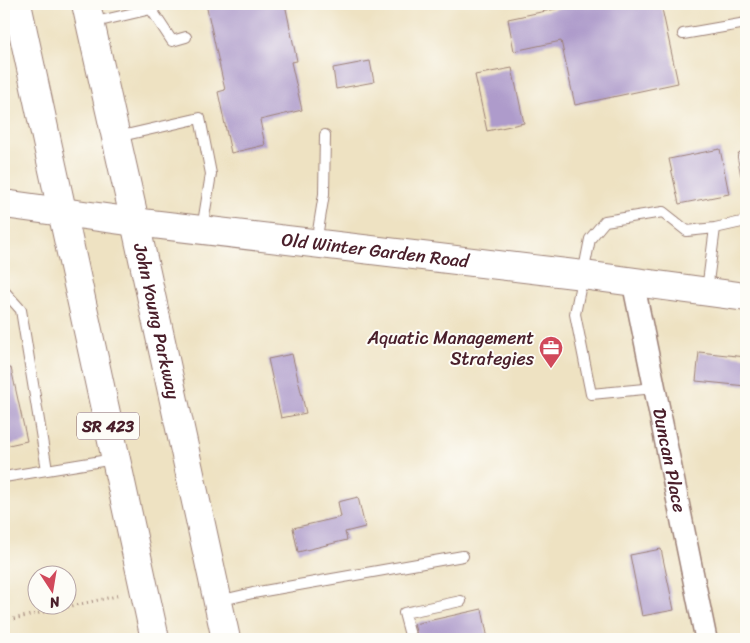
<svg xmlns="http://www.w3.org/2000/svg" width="750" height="643" font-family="Sriracha,sans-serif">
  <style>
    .building { fill: #ae9bcb }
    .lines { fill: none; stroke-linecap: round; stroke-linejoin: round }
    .lane-casing { stroke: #9c8076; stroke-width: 12 }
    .street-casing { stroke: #9c8076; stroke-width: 24 }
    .secondary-casing { stroke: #9c8076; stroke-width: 30 }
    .primary-casing { stroke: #9c8076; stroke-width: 30 }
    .path { stroke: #9c8076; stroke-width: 3; stroke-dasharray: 1 4; stroke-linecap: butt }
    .lane { stroke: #fff; stroke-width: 10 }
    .street { stroke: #fff; stroke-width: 21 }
    .secondary { stroke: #fff; stroke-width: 28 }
    .primary { stroke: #fff; stroke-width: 28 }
    .labels { text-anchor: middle; stroke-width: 4; stroke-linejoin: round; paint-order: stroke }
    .shield { fill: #fdfcf7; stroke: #806168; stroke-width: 1 }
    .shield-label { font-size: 16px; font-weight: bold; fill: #4a1f2b }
    .street-label { font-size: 18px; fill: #4a1f2b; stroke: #fdfcf7 }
    .poi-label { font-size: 18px; fill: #4a1f2b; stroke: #fdfcf7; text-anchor: end }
  </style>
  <rect width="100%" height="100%" fill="#fdfcf7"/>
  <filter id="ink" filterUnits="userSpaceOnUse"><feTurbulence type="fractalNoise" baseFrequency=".02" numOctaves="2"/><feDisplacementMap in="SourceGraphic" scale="10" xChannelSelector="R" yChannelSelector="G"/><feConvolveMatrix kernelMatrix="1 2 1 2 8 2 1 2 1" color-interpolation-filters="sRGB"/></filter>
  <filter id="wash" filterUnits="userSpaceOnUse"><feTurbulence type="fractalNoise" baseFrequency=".0096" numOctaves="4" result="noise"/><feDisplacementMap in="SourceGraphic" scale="20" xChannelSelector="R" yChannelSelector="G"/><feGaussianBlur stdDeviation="1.12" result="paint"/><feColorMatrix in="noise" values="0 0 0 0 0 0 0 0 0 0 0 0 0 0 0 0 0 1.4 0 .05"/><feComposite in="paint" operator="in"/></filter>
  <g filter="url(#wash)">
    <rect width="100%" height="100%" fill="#eee2c2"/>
    <g id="blocks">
      <path class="building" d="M206,4h79l12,57 -6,1 11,48 -42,10 5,25 -34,8 -13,-61 7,-2z
        M579,4h82l17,79 -103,22 -14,-64 -47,10 -6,-32z
        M370,61l4,21 -38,7 -3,-21z
        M512,68l12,55 -37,8 -12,-56z
        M720,149l9,45 -50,10 -10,-45z
        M699,352l47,5v29l-50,-5z
        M292,354l14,59 -25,5 -13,-59z
        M11,368l16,73 -23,5v-77z
        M358,497l7,30 -20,5 2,8 -49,12 -5,-24 48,-11 -3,-15z
        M661,549l13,61 -32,6 -12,-61z
        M482,609l6,30h-70l-4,-15z"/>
    </g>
  </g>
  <g filter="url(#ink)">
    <use href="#blocks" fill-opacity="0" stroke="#9c8076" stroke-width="1"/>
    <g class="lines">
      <defs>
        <path id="lane" d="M151,4v5l21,32 14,-4
          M91,23l60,-14
          M683,34l63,-11
          M117,137l83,-19 11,56 -9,55
          M746,156l-3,1 3,16
          M715,228l31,-7
          M316,243l8,-49 1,-59
          M4,291l17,19 26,160
          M655,388l-64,6 -16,-80 15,-75 15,-18 58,-9 24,19 28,-3 -8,62
          M4,477l110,-18
          M218,601l35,-8 210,-37
          M411,639l-7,-26 57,-12"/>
        <g id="street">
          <path id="s1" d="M633,282l73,357"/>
        </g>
        <g id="secondary">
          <path id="s2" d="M4,204l131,18 448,53 163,22"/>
        </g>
        <g id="primary">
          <path d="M17,4l138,635"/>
          <path id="s3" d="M86,4l49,218 91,417"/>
        </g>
      </defs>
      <use href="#lane" class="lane-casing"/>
      <use href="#street" class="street-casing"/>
      <use href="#secondary" class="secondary-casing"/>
      <use href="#primary" class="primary-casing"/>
      <path class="path" d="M4,621l117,-26"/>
      <use href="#lane" class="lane"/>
      <use href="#street" class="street"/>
      <use href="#secondary" class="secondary"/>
      <use href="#primary" class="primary"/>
    </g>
  </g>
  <defs>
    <symbol id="office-pin" viewBox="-11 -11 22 30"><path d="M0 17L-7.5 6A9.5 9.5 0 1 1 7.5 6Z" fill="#d1495b" stroke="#fdfcf7"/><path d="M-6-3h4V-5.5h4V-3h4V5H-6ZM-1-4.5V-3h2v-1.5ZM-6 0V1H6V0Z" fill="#fff"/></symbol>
  </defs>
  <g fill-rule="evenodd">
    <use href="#office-pin" x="537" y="334" width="28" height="38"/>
  </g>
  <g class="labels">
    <rect class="shield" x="77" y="412.5" width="62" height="27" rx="4"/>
    <g class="shield-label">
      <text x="108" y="432">SR 423</text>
    </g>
    <g class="street-label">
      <text dy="6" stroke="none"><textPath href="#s2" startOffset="374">Old Winter Garden Road</textPath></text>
      <text dy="6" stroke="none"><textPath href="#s3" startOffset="325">John Young Parkway</textPath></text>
      <text dy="6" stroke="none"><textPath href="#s1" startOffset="182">Duncan Place</textPath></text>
    </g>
    <g class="poi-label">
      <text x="534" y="344">Aquatic Management<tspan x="534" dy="21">Strategies</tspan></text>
    </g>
  </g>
  <rect width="750" height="643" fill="none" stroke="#fdfcf7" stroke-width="20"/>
  <g transform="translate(52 590) rotate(168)"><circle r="24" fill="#fdfcf7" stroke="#b5a4a5"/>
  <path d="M0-4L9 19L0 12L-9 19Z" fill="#d1495b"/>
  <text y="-8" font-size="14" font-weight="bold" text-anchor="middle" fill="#4a1f2b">N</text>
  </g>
</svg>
